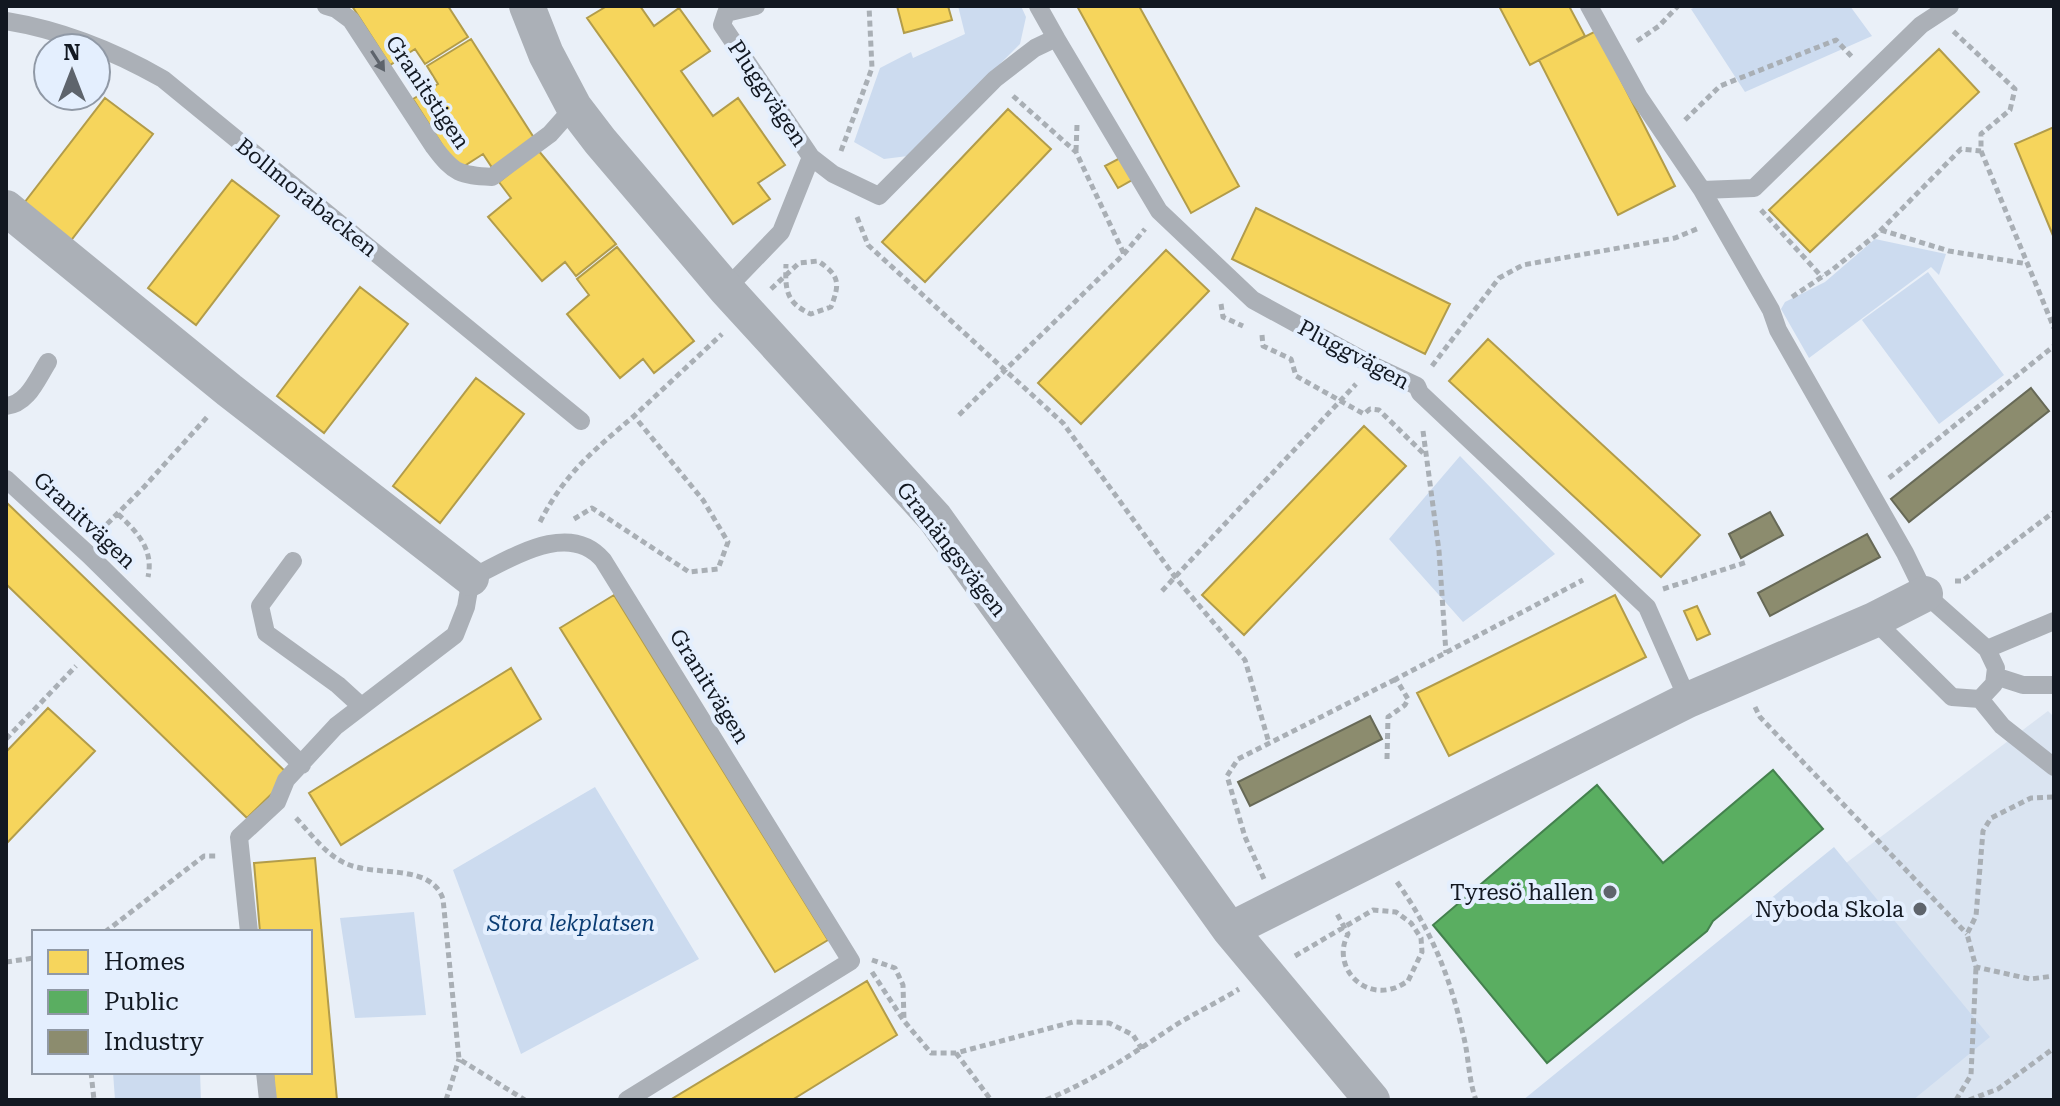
<svg xmlns="http://www.w3.org/2000/svg" width="2060" height="1106" font-family="'Roboto Serif',serif">
  <style>
    .built { fill: #dae4f1 }
    .green { fill: #ccdbef }
    .homes { fill: #f6d55c; stroke: #b29c4a; stroke-width: 2 }
    .public { fill: #5aae61; stroke: #44814e; stroke-width: 2 }
    .industry { fill: #8c8c6e; stroke: #676957; stroke-width: 2 }
    .lines { fill: none; stroke-linecap: round; stroke-linejoin: round }
    .path { stroke: #a9afb5; stroke-width: 5; stroke-dasharray: 6 4; stroke-linecap: butt }
    .lane { stroke: #abb0b7; stroke-width: 18 }
    .street { stroke: #abb0b7; stroke-width: 36 }
    .oneway { fill: #5e646c }
    .poi-dot { fill: #5e646c; stroke: #e4effe; stroke-width: 3 }
    .labels { text-anchor: middle; stroke-width: 8; stroke-linejoin: round; paint-order: stroke }
    .street-label { font-size: 22px; fill: #121821; stroke: #e4effe }
    .poi-label { font-size: 22px; fill: #121821; stroke: #e4effe; text-anchor: end }
    .park-label { font-size: 22px; font-style: italic; fill: #0a3c73; stroke: #e4effe }
  </style>
  <rect width="100%" height="100%" fill="#eaf0f8"/>
  <path class="built" d="M2048,711l6,6v383h-523z"/>
  <path class="green" d="M958,6h63l5,11 -6,27 -112,112 -24,3 -30,-17 26,-74 31,-16 2,6 52,-24z
    M1698,6h152l22,30 -127,56 -54,-83z
    M1875,239l71,15 -7,21 -8,-8 -122,91 -28,-49 4,-7 40,-20z
    M1928,272l76,103 -65,49 -77,-104z
    M1460,456l95,98 -92,68 -74,-83z
    M595,787l104,172 -178,95 -68,-184z
    M1834,847l156,190 -77,63h-390z
    M414,912l12,103 -71,3 -15,-100z
    M113,1072h87l1,28h-86z"/>
  <path class="homes" d="M352,6h96l20,31 -43,27 -10,-15 -25,16z
    M607,6h33l14,20 25,-18 31,43 -29,20 32,45 25,-18 47,67 -27,18 12,16 -37,25 -146,-206z
    M897,6h51l4,14 -48,13z
    M1077,6h62l100,180 -48,27z
    M1499,6h70l16,30 -55,29z
    M1596,31l79,155 -57,29 -79,-155z
    M471,39l65,102 -43,28 -10,-15 -25,16 -45,-71 25,-15 -11,-18z
    M1939,49l40,43 -169,160 -41,-42z
    M105,98l48,36 -84,109 -48,-36z
    M1008,109l43,40 -126,133 -43,-40z
    M2054,127v111l-39,-94z
    M538,150l78,94 -40,32 -11,-14 -23,19 -54,-64 23,-19 -12,-16z
    M1120,158l12,22 -14,8 -13,-22z
    M232,180l47,36 -83,109 -48,-37z
    M1256,208l194,96 -25,50 -193,-95z
    M617,247l77,94 -40,32 -11,-14 -23,19 -53,-64 22,-19 -12,-16z
    M1166,250l43,41 -128,133 -43,-41z
    M360,287l48,37 -84,109 -47,-37z
    M1488,339l212,196 -39,42 -212,-196z
    M476,378l48,36 -84,109 -47,-37z
    M1364,426l42,40 -162,169 -42,-40z
    M6,502l284,274 -43,42 -241,-234z
    M614,595l214,345 -53,32 -215,-344z
    M1615,595l31,62 -197,99 -32,-63z
    M1697,606l13,28 -13,6 -13,-29z
    M511,668l30,51 -200,126 -32,-52z
    M48,708l47,43 -89,93v-92z
    M315,858l22,242h-62l-2,-28h37v-140h-50l-6,-69z
    M867,981l30,54 -105,65h-122z"/>
  <path class="public" d="M1773,770l50,59 -110,92 -6,10 -160,132 -114,-138 164,-140 66,78z"/>
  <path class="industry" d="M2031,388l18,23 -140,111 -18,-23z
    M1770,512l13,23 -42,23 -12,-24z
    M1867,534l13,23 -110,59 -12,-23z
    M1370,716l12,23 -132,67 -12,-24z"/>
  <g class="lines">
    <path class="path" d="M1637,41l22,-15 19,-20
      M1013,96l63,56 48,102
      M1685,120l35,-34 116,-46 17,18
      M841,151l31,-83 -3,-62
      M1076,151l1,-26
      M1981,151l73,177
      M1761,210l61,67
      M857,217l11,28 195,178 112,154 70,83 24,83
      M1881,230l68,21 79,13
      M771,289l28,-26 19,-2c22,15 22,22 13,46l-20,7c-25,-11 -26,-24 -25,-50
      M1792,297l40,-27 45,-36 84,-85 20,2v-17l29,-24 5,-21 -62,-58
      M1221,304l2,13 20,9
      M1262,335l1,11 28,13 5,17 68,38 6,-5 9,1 46,45
      M1432,366l67,-88 24,-13 152,-27 24,-10
      M959,415l165,-161 21,-25
      M1423,431l16,120 7,102
      M1889,478l165,-132
      M118,514c19,18 36,35 30,63
      M574,519l18,-11 97,64 29,-3 10,-27 -25,-42 -69,-84 88,-82
      M540,522c25,-49 53,-71 94,-106
      M100,531l44,-44 64,-71
      M1955,581h7l92,-69
      M1663,589l84,-27
      M1162,591l194,-207
      M1755,707l5,10 207,217
      M6,739l70,-73
      M1387,759l1,-42 17,-12 3,-6 -12,-20 187,-99
      M2053,797l-22,1 -40,20 -8,13 -7,85 -9,18 9,33 54,12 24,-3
      M296,818c16,17 30,37 51,46 30,13 84,-1 96,35l16,160 66,41
      M1264,879l-19,-42 -18,-61 11,-17 158,-80
      M1397,882c34,48 53,94 66,152 6,22 5,44 13,66
      M105,932l99,-76h12
      M1295,956l78,-46 23,2 15,11 10,15 1,14 -14,29c-5,3 -11,7 -17,8 -32,8 -59,-25 -43,-55l-12,-22
      M872,960l23,8 8,17 1,35
      M6,962l28,-4
      M872,972l32,49 27,32h25l117,-31 36,1 24,12 9,14
      M956,1053l35,47
      M91,1072l3,28
      M446,1100l13,-41
      M1046,1100c46,-19 87,-46 128,-74 21,-13 44,-24 65,-37
      M1956,1100l15,-25 5,-108
      M1969,1100l29,-11 56,-41"/>
    <path class="lane" d="M326,6l10,3 15,11 83,127c20,27 26,28 58,30l58,-43 24,-27
      M756,6l-30,7 -4,12 89,132 22,17 46,22 116,-117 40,-31 21,-10 -18,-32
      M1589,6l50,91 63,93 69,120 7,20 127,223 20,41 62,55 9,19 -2,16 -14,15 -28,-2 -78,-77
      M6,21c55,9 108,30 157,58l418,342
      M1056,38l103,173 94,89 119,65 45,21 3,7 227,214 41,93
      M1702,190l52,-2 167,-163 29,-19
      M726,289l55,-57 30,-75
      M6,406c22,-2 31,-27 42,-44
      M6,479l83,76 213,210
      M293,561l-33,45 6,27 72,52 23,21
      M1987,649l67,-28
      M1995,676l28,9h31
      M1980,699l22,27 52,41
      M249,932l-10,-95 38,-35 9,-22 50,-54 119,-91 11,-28 5,-29c38,-18 97,-59 132,-18l248,401 -224,139
      M265,1072l3,28"/>
    <path class="street" d="M527,6l19,48 28,53 26,34 126,148 209,229 295,412 142,170
      M6,208l223,182 242,188
      M1230,930l458,-230 186,-80 51,-26"/>
  </g>
  <defs><path id="oneway-solid" d="M-6-.8H1V-3.2L6.5 0L1 3.2V.8H-6Z" transform="scale(2)"/></defs>
  <use class="oneway" href="#oneway-solid" transform="translate(378 61) rotate(57)"/>
  <g class="poi-dot">
    <circle cx="1610" cy="892" r="8"/>
    <circle cx="1920" cy="909" r="8"/>
  </g>
  <g class="labels">
    <g class="street-label">
      <text transform="translate(428 92) rotate(56)" y="8">Granitstigen</text>
      <text transform="translate(768 93) rotate(56)" y="8">Pluggvägen</text>
      <text transform="translate(307 197) rotate(39)" y="8">Bollmorabacken</text>
      <text transform="translate(1354 354) rotate(28)" y="8">Pluggvägen</text>
      <text transform="translate(85 520) rotate(43)" y="8">Granitvägen</text>
      <text transform="translate(952 549) rotate(52)" y="8">Granängsvägen</text>
      <text transform="translate(710 686) rotate(58)" y="8">Granitvägen</text>
    </g>
    <g class="poi-label">
      <text x="1594" y="900">Tyresö hallen</text>
      <text x="1904" y="917">Nyboda Skola</text>
    </g>
    <g class="park-label">
      <text x="571" y="931">Stora lekplatsen</text>
    </g>
  </g>
  <rect width="2060" height="1106" fill="none" stroke="#121821" stroke-width="16"/>
  <rect x="32" y="930" width="280" height="144" fill="#e4effe" stroke="#9099a6" stroke-width="2"/>
  <rect x="48" y="950" width="40" height="24" fill="#f6d55c" stroke="#9099a6" stroke-width="2"/>
  <text x="104" y="970" font-size="24" fill="#121821">Homes</text>
  <rect x="48" y="990" width="40" height="24" fill="#5aae61" stroke="#9099a6" stroke-width="2"/>
  <text x="104" y="1010" font-size="24" fill="#121821">Public</text>
  <rect x="48" y="1030" width="40" height="24" fill="#8c8c6e" stroke="#9099a6" stroke-width="2"/>
  <text x="104" y="1050" font-size="24" fill="#121821">Industry</text>
  <g transform="translate(72 72)"><circle r="38" fill="#e4effe" stroke="#9099a6" stroke-width="2"/>
  <path d="M0-6L14 30L0 20L-14 30Z" fill="#5e646c"/>
  <text y="-12" font-size="22" font-weight="bold" text-anchor="middle" fill="#121821">N</text>
  </g>
</svg>
